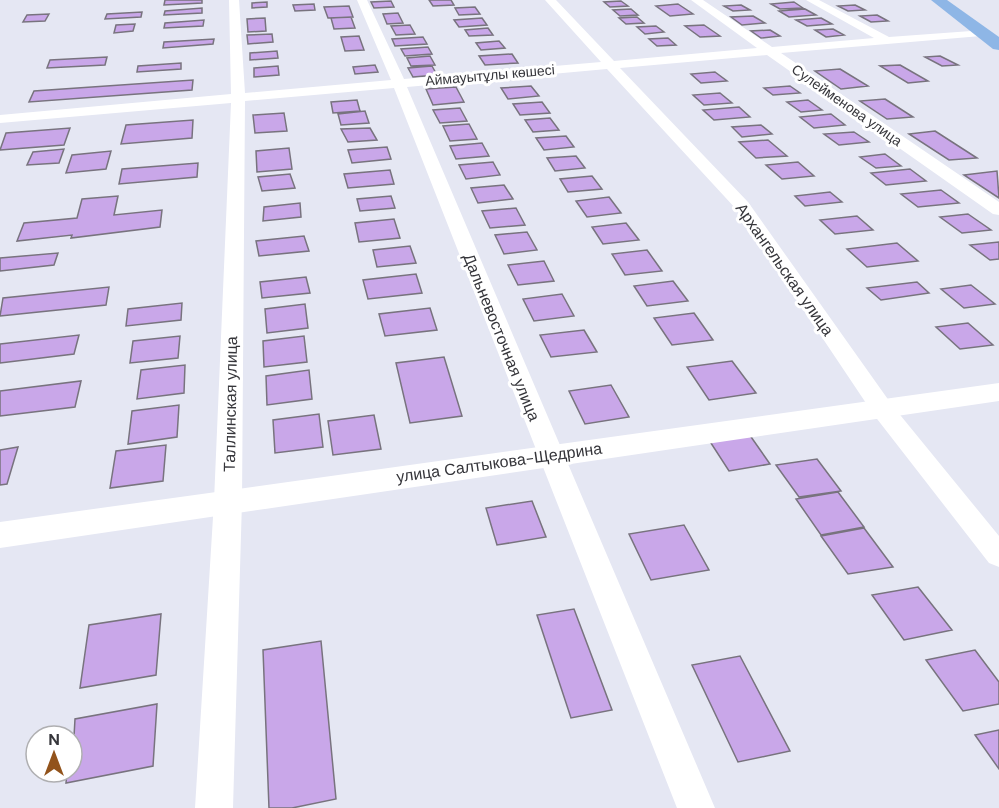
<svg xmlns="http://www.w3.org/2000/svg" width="999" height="808" font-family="'DM Sans',sans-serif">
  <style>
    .building { fill: #c9a7e9; stroke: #78737e; stroke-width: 1.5 }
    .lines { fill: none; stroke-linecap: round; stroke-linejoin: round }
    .minor { fill: #fff; fill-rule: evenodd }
    .tertiary { fill: #fff; fill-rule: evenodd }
    .trunk { fill: #8eb6e6; fill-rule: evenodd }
    .labels { text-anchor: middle; stroke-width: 6; stroke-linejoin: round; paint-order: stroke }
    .far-street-label { font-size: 14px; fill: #36363b; stroke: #fff }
    .street-label { font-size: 16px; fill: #36363b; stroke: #fff }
  </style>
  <rect width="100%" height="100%" fill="#e5e7f3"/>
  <path class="building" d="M165,0h37v3l-38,2z
    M429,0h22l3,5 -21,1z
    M391,1l3,6 -20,1 -3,-6z
    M621,1l7,5 -18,1 -6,-5z
    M267,2v5l-15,1v-5z
    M794,2l9,6 -23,1 -9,-5z
    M314,4l1,6 -20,1 -2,-6z
    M678,4l15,10 -23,2 -14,-10z
    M741,5l9,5 -17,1 -9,-5z
    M855,5l10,5 -17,1 -10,-5z
    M349,6l4,11 -25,1 -4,-11z
    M475,7l5,7 -21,1 -4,-7z
    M202,8v5l-38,2 1,-4z
    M631,9l7,6 -18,1 -7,-6z
    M805,9l11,6 -27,2 -10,-6z
    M142,12l-1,5 -36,2 2,-5z
    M398,13l5,10 -16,1 -4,-10z
    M49,14l-4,7 -22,1 4,-7z
    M877,15l11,6 -17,1 -11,-6z
    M753,16l12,7 -23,2 -11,-8z
    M351,17l4,11 -21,1 -3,-11z
    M637,17l7,6 -18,1 -7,-6z
    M265,18l1,13 -18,1 -1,-13z
    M482,18l5,7 -28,2 -5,-7z
    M821,18l11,6 -25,2 -11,-6z
    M204,20l-1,6 -39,2 1,-5z
    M135,24l-2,7 -19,2 2,-8z
    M410,25l5,9 -19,1 -5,-9z
    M704,25l16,11 -20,1 -15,-11z
    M656,26l8,6 -19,2 -8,-7z
    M488,28l5,7 -24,1 -4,-6z
    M833,29l11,6 -18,2 -11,-7z
    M770,30l10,6 -19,2 -10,-7z
    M272,34l1,8 -25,2 -1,-9z
    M359,36l5,14 -19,1 -4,-14z
    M423,37l4,7 -32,2 -3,-7z
    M668,38l8,7 -19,1 -8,-7z
    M214,39l-1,5 -50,4 1,-6z
    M499,41l6,7 -24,2 -5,-7z
    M428,47l4,7 -27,2 -4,-7z
    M277,51l1,7 -28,2v-7z
    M512,54l6,9 -33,2 -6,-9z
    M430,56l5,9 -24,1 -4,-8z
    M940,56l18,9 -16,1 -17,-9z
    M107,57l-2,8 -58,3 3,-8z
    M181,63v6l-44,3 1,-6z
    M375,65l3,7 -23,2 -2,-7z
    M900,65l28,16 -20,2 -28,-17z
    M278,66l1,9 -25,2v-9z
    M432,66l5,9 -24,2 -5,-9z
    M840,69l28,17 -27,3 -26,-18z
    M715,72l12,9 -26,2 -10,-9z
    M193,80l-1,10 -163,12 5,-11z
    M531,86l8,10 -31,3 -7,-11z
    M790,86l10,7 -27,2 -9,-7z
    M456,87l8,15 -31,3 -7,-16z
    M720,93l12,10 -28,2 -11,-10z
    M885,99l28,18 -26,2 -27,-18z
    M357,100l3,11 -27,2 -2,-11z
    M808,100l14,10 -21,2 -14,-10z
    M542,102l8,11 -30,2 -7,-11z
    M739,107l11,10 -36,3 -11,-10z
    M460,108l7,13 -27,2 -7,-13z
    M365,111l4,12 -28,2 -3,-11z
    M284,113l3,18 -32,2 -2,-18z
    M831,114l14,11 -31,3 -14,-11z
    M550,118l9,12 -26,2 -8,-12z
    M193,120l-1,18 -71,6 5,-19z
    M469,124l8,15 -27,2 -7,-15z
    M761,125l11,9 -30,3 -10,-10z
    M70,128l-6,17 -64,5 6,-17z
    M370,128l7,12 -29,2 -7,-13z
    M935,131l42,27 -28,2 -40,-26z
    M854,132l15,10 -30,3 -15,-11z
    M566,136l8,11 -30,3 -8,-12z
    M768,140l19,16 -31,2 -17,-16z
    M482,143l7,13 -33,3 -6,-13z
    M387,147l4,12 -39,4 -4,-13z
    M289,148l3,21 -35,3 -1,-21z
    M64,149l-5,14 -32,2 6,-13z
    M111,151l-5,18 -40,4 6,-18z
    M885,154l16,12 -25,2 -16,-11z
    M576,156l9,12 -30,3 -8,-13z
    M493,162l7,13 -34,4 -7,-14z
    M798,162l16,14 -32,3 -16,-14z
    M198,163l-1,14 -78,7 3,-15z
    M910,169l16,12 -40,4 -15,-12z
    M390,170l4,14 -46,4 -4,-14z
    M997,171l2,27 -35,-23z
    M290,174l5,14 -33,3 -4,-14z
    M592,176l10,13 -34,3 -8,-13z
    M504,185l9,14 -35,4 -7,-15z
    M941,190l18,13 -41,4 -17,-13z
    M830,192l12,10 -37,4 -10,-10z
    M118,196l-4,19 48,-5 -2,17 -89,11 1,-3 -55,6 7,-18 53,-5 5,-19z
    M391,196l4,12 -35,3 -3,-12z
    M609,197l12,16 -34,4 -11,-16z
    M300,203l1,14 -38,4 1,-14z
    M516,208l9,17 -35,3 -8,-17z
    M968,214l23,16 -29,3 -22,-16z
    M857,216l16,14 -38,4 -15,-14z
    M394,219l6,19 -41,4 -4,-19z
    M626,223l13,17 -36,4 -11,-17z
    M527,232l10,18 -33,4 -9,-19z
    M304,236l5,15 -50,5 -3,-15z
    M999,242v17l-9,1 -20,-15z
    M897,243l21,18 -51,6 -20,-18z
    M410,246l6,17 -39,4 -4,-17z
    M647,250l15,21 -37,4 -13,-21z
    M58,253l-4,12 -54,6v-13z
    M544,261l10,20 -36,4 -10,-20z
    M416,274l6,19 -54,6 -5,-19z
    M306,277l4,16 -48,5 -2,-16z
    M673,281l15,20 -41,5 -13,-20z
    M917,282l12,11 -48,7 -14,-12z
    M971,285l24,19 -31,4 -23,-19z
    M109,287l-3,18 -106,11 3,-18z
    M562,294l12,22 -40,5 -11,-22z
    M182,303l-1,17 -55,6 2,-17z
    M305,304l3,24 -41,5 -2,-24z
    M430,308l7,22 -52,6 -6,-22z
    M694,313l19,27 -41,5 -18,-27z
    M968,323l25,22 -33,4 -24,-22z
    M584,330l13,22 -46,5 -11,-22z
    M79,335l-5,19 -74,9v-19z
    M180,336l-2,22 -48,5 3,-22z
    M304,336l3,26 -43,5 -1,-26z
    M444,357l18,59 -52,7 -14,-60z
    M732,361l24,32 -47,7 -22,-33z
    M185,365l-1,28 -47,6 4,-29z
    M309,370l3,29 -45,6 -1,-29z
    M81,381l-6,26 -75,9v-25z
    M611,385l18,32 -44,7 -16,-33z
    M179,405l-2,32 -49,7 4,-33z
    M319,414l4,33 -48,6 -2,-33z
    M374,415l7,34 -48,6 -5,-34z
    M749,434l21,30 -41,7 -20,-31z
    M166,445l-3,36 -53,7 6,-37z
    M18,447l-11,37 -7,1v-35z
    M817,459l24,32 -42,6 -23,-32z
    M838,492l26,35 -43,8 -25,-36z
    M532,501l14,36 -49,8 -11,-37z
    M684,525l25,45 -58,10 -22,-46z
    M864,528l29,39 -45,7 -27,-38z
    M918,587l34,43 -48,10 -32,-45z
    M574,609l38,101 -41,8 -34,-103z
    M161,614l-5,61 -76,13 9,-63z
    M321,641l15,158 -44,9h-23l-6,-158z
    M975,650l24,32v22l-36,7 -37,-51z
    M740,656l50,95 -52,11 -46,-97z
    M157,704l-4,62 -87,17 1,-11h5l3,-53z
    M999,730v39l-24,-34z"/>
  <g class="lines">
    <path class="minor" d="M229,0h10l6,93 146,-13 -34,-80h10l37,79 197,-17 -56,-62h11l58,61 143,-13 -66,-48h12l69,47 102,-9 -68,-38h13l70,37 96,-7 2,2 -6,4 -200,17 218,149v13l-6,-1 -226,-159 -147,13 128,134 144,203 107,131v31l-10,-4 -115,-148 -138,-206 -129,-140 -200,18 308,721h-38l-283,-720 -149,13 -3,400 -9,307h-38l19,-307 17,-398 -231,20v-8l231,-21z"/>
    <path class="tertiary" d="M999,383v18l-999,147v-26z"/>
    <path class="trunk" d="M931,0h16l52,37v13l-6,-1z"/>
  </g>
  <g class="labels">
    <g class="far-street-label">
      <text transform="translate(490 75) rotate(-5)" y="5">Аймауытұлы көшесі</text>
      <text transform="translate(847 105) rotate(35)" y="5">Сулейменова улица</text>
    </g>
    <g class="street-label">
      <text transform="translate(785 269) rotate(55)" y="6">Архангельская улица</text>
      <text transform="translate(502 337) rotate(68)" y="6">Дальневосточная улица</text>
      <text transform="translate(230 404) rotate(-89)" y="6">Таллинская улица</text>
      <text transform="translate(499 462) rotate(-8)" y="6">улица Салтыкова-Щедрина</text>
    </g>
  </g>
  <g transform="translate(54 754)"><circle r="28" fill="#ffffff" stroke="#afafb1" stroke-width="1.5"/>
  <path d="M0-4.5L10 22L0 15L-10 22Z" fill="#92531b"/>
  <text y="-9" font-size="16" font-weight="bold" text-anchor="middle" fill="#36363b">N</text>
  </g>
</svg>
